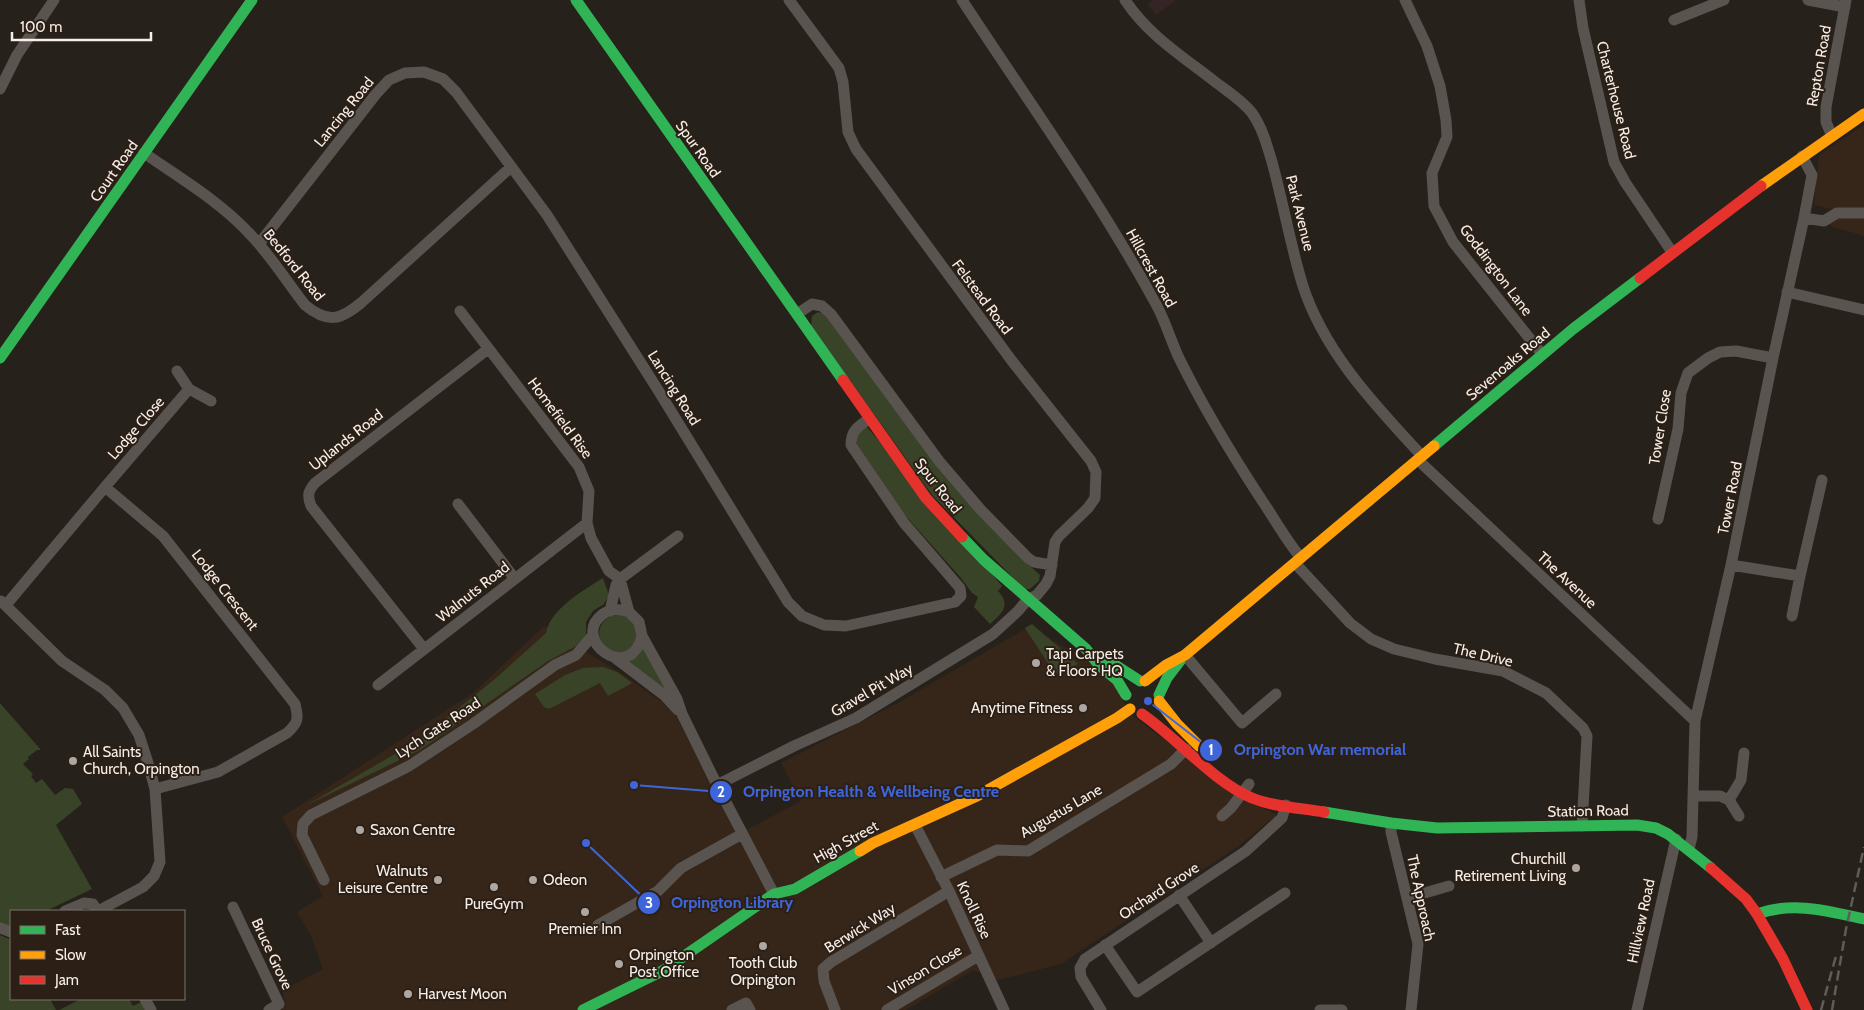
<svg xmlns="http://www.w3.org/2000/svg" width="1864" height="1010" font-family="Cabin,sans-serif">
  <style>
    .built { fill: #362619 }
    .education { fill: #352426 }
    .green { fill: #394327 }
    .lines { fill: none; stroke-linecap: round; stroke-linejoin: round }
    .street { stroke: #59544f; stroke-width: 11 }
    .fast { stroke: #30b455; stroke-width: 11 }
    .slow { stroke: #ff9f0a; stroke-width: 11 }
    .jam { stroke: #e5322d; stroke-width: 11 }
    .rail { stroke: #615c58; stroke-width: 2.5; stroke-dasharray: 10 5; stroke-linecap: butt }
    .poi-dot { fill: #aea6a0; stroke: #2c2016; stroke-width: 2 }
    .labels { text-anchor: middle; stroke-width: 4; stroke-linejoin: round; paint-order: stroke }
    .street-label { font-size: 15px; fill: #f6eee8; stroke: #2c2016 }
    .poi-label { font-size: 15px; fill: #f6eee8; stroke: #2c2016; text-anchor: start }
    .leader { fill: none; stroke: #3e66da; stroke-width: 2 }
    .callout-dot { fill: #3e66da; stroke: #2c2016; stroke-width: 2 }
    .mark-label { font-size: 15px; text-anchor: middle; font-weight: bold; fill: #fff }
    .callout-label { font-size: 16px; text-anchor: middle; font-weight: bold; fill: #3e66da; stroke: #2c2016; stroke-width: 4; stroke-linejoin: round; paint-order: stroke }
  </style>
  <rect width="100%" height="100%" fill="#27211b"/>
  <path class="built" d="M1864,125v111l-34,-10 2,-17 -18,-4 5,-50z
    M544,626l80,49 49,35 64,125 64,-34 -20,-38 115,-59 134,-78 78,48 17,30 4,9 110,83 38,19 -40,32 -176,117 -63,16 -25,-10 -67,40h-626l6,-4 -4,-15 41,-22 -12,-33 -14,-24 26,-16 -41,-79 191,-124z"/>
  <path class="education" d="M1153,0h23l-20,15 -9,-11z"/>
  <path class="green" d="M818,312l7,2 204,251 11,10 -1,6 -9,8h-6l-92,-94 -121,-169 1,-10z
    M867,427l135,159 -4,5c14,14 3,23 -8,33l-16,-17 4,-10 -6,-4 -11,-15 -57,-64 -47,-70 -2,-7 3,-4z
    M603,578l6,17 -5,9 -11,7 -7,11v14l-4,7 -34,18 -128,89 -115,56 114,-66 76,-61 51,-46c4,-24 38,-43 57,-55z
    M599 634a19 19 0 1 1 38 0a19 19 0 1 1-38 0Z
    M1032,624l46,40 -23,10 -30,-46z
    M644,646l26,50 -45,-33 14,-8z
    M603,667l14,5 15,11 -24,13 -8,-13 -51,26 -5,-2 -9,-13 30,-19 18,-7z
    M0,703l41,47h-4l-9,7 1,2 -6,5 10,10 -2,2 5,7 6,-4 13,16 10,-7 8,1 9,15 -26,21 36,64 -46,22h-35v14l-11,2z
    M0,935l11,5v59h39l6,11h-56z
    M81,999h48l4,7 8,-4 5,8h-87z"/>
  <g class="lines">
    <path class="street" d="M962,0c66,101 137,199 195,306 9,17 14,35 22,52 24,49 52,95 82,141 13,19 25,41 40,59
      M1125,0c23,35 57,56 89,81 13,10 28,19 38,32 10,14 15,32 20,49 11,40 18,81 30,121 21,68 73,122 120,173
      M1405,0l22,46 13,40 6,34 1,17 -15,36 2,33 19,36 89,112
      M1579,0l4,28 31,134 11,20 47,70
      M1808,0l37,7
      M1674,20l50,-20
      M0,89l17,-34 37,-55
      M1832,136l-6,-14v-15l20,-107
      M144,153c36,25 75,48 104,79 22,22 38,49 57,73 23,19 36,15 57,-3l149,-135
      M1804,218l20,3 13,-8h27
      M259,244l117,-150 13,-14 16,-7 19,-1 19,7 13,13 91,123 111,175 130,212 14,14 22,9 22,1 109,-24 6,-6 -1,-8 -56,-65 -53,-78c0,-15 7,-18 18,-26
      M1787,292l77,18
      M460,311l119,156 10,24 -2,32 4,15 18,33 11,8 9,33 10,10 3,14 35,63 5,15 35,71 57,109
      M797,314l15,-10 10,2 9,8 108,147 42,49 47,48 6,4 18,3
      M189,389l22,12
      M1418,460l277,261
      M105,487l84,-98 -12,-18
      M458,504l57,75
      M1658,519l20,-90 3,-36 7,-20 20,-15 12,-6 16,-1 37,7
      M1295,563l55,60 21,16 23,10 41,10 68,12 43,22 37,35 4,8 -5,90
      M1731,565l69,11
      M1,601l61,60 43,29 18,18 16,27 9,28 7,26 5,73 -6,14 -11,11 -45,24
      M6,605l99,-118 58,49 132,168c4,15 3,19 -8,29l-69,39 -63,17
      M610,611l6,-26 4,-6 58,-43
      M629,612c-10,-3 -18,-4 -26,2 -34,25 27,71 39,22
      M1792,616l8,-40 22,-96
      M424,649l-113,-143c-4,-10 -3,-15 4,-23l173,-134
      M1185,655l57,68 34,-29
      M614,657l50,38 14,15
      M378,685l209,-162
      M717,785l77,-39 62,-28 137,-84 25,-23 10,-12 9,-4 9,-11 4,-8 5,-34 4,-6 29,-28 7,-10 1,-26 -5,-11 -79,-100 -156,-212 -8,-17 -5,-50 -4,-14 -50,-68
      M1693,796h27l9,4 10,16
      M1729,800l12,-20 3,-27
      M1222,816l9,-8 18,-24
      M1391,823v9l27,112 -7,66
      M915,825l34,66 55,119
      M1689,849l3,-12 3,-116 36,-156 42,-207 31,-140 8,-43 -10,-19
      M941,877l56,-27 31,1 143,-87 15,-15
      M324,880l-22,-45 1,-11 8,-9 98,-49 64,-42 82,-59 21,-10 17,-20
      M1179,895l32,48
      M1407,898l42,-12
      M233,907l46,97 -10,6
      M65,911l19,-8 9,1 4,7
      M598,925l60,-34 23,-23 61,-34
      M0,928l11,4
      M1105,945l32,47 148,-99
      M145,999l6,11
      M732,1010l14,-7 4,7
      M835,1010l-11,-29 -1,-12 8,-7 118,-71
      M887,1010l91,-54
      M1101,1010l-20,-33 -1,-9 5,-9 161,-108 36,-33 4,-13
      M1320,1010h22
      M1637,1010l39,-171"/>
    <path class="fast" d="M576,0l267,380
      M0,358l252,-358
      M1434,446l139,-117 67,-51
      M962,537l22,23 102,89 13,16 18,15 9,15
      M1103,657l37,24
      M1159,695l8,-17 13,-17
      M1324,812l67,11 46,5 200,-3 19,3 12,6 43,34
      M1757,914c36,-13 71,-3 107,5
      M583,1010l81,-40 110,-76 21,-5 65,-38"/>
    <path class="slow" d="M1761,186l103,-72
      M1145,681l21,-16 19,-10 249,-209
      M1159,701l18,23 22,22
      M860,851l13,-8 104,-47 140,-78 13,-9"/>
    <path class="jam" d="M1640,278l121,-92
      M843,380l83,118 36,39
      M1142,714c35,24 72,68 110,84 22,9 49,10 72,14
      M1711,868l35,31 11,15 26,45 24,51"/>
    <path class="rail" d="M1821,1010l15,-54
      M1832,1010l14,-81 18,-82"/>
  </g>
  <g class="poi-dot">
    <circle cx="1036" cy="663" r="5"/>
    <circle cx="1083" cy="708" r="5"/>
    <circle cx="73" cy="761" r="5"/>
    <circle cx="360" cy="830" r="5"/>
    <circle cx="1576" cy="868" r="5"/>
    <circle cx="438" cy="880" r="5"/>
    <circle cx="533" cy="880" r="5"/>
    <circle cx="494" cy="887" r="5"/>
    <circle cx="585" cy="912" r="5"/>
    <circle cx="763" cy="946" r="5"/>
    <circle cx="619" cy="964" r="5"/>
    <circle cx="408" cy="994" r="5"/>
  </g>
  <g class="labels">
    <g class="street-label">
      <text transform="translate(1819 66) rotate(-80)" y="5">Repton Road</text>
      <text transform="translate(1616 100) rotate(76)" y="5">Charterhouse Road</text>
      <text transform="translate(344 112) rotate(-51)" y="5">Lancing Road</text>
      <text transform="translate(698 149) rotate(55)" y="5">Spur Road</text>
      <text transform="translate(114 171) rotate(-55)" y="5">Court Road</text>
      <text transform="translate(1300 213) rotate(76)" y="5">Park Avenue</text>
      <text transform="translate(294 265) rotate(51)" y="5">Bedford Road</text>
      <text transform="translate(1151 268) rotate(61)" y="5">Hillcrest Road</text>
      <text transform="translate(1496 270) rotate(53)" y="5">Goddington Lane</text>
      <text transform="translate(982 297) rotate(53)" y="5">Felstead Road</text>
      <text transform="translate(1508 364) rotate(-40)" y="5">Sevenoaks Road</text>
      <text transform="translate(674 388) rotate(58)" y="5">Lancing Road</text>
      <text transform="translate(560 418) rotate(53)" y="5">Homefield Rise</text>
      <text transform="translate(1660 427) rotate(-81)" y="5">Tower Close</text>
      <text transform="translate(136 428) rotate(-49)" y="5">Lodge Close</text>
      <text transform="translate(346 440) rotate(-38)" y="5">Uplands Road</text>
      <text transform="translate(938 486) rotate(52)" y="5">Spur Road</text>
      <text transform="translate(1730 498) rotate(-79)" y="5">Tower Road</text>
      <text transform="translate(1567 580) rotate(43)" y="5">The Avenue</text>
      <text transform="translate(225 590) rotate(52)" y="5">Lodge Crescent</text>
      <text transform="translate(473 592) rotate(-38)" y="5">Walnuts Road</text>
      <text transform="translate(1483 655) rotate(13)" y="5">The Drive</text>
      <text transform="translate(872 690) rotate(-30)" y="5">Gravel Pit Way</text>
      <text transform="translate(438 728) rotate(-33)" y="5">Lych Gate Road</text>
      <text transform="translate(1061 811) rotate(-30)" y="5">Augustus Lane</text>
      <text transform="translate(1588 811) rotate(-1)" y="5">Station Road</text>
      <text transform="translate(846 842) rotate(-29)" y="5">High Street</text>
      <text transform="translate(1159 891) rotate(-33)" y="5">Orchard Grove</text>
      <text transform="translate(1421 898) rotate(78)" y="5">The Approach</text>
      <text transform="translate(974 910) rotate(65)" y="5">Knoll Rise</text>
      <text transform="translate(1641 921) rotate(-78)" y="5">Hillview Road</text>
      <text transform="translate(860 928) rotate(-32)" y="5">Berwick Way</text>
      <text transform="translate(272 954) rotate(65)" y="5">Bruce Grove</text>
      <text transform="translate(925 970) rotate(-31)" y="5">Vinson Close</text>
    </g>
    <g class="poi-label">
      <text x="1046" y="659">Tapi Carpets<tspan x="1046" dy="17">&amp; Floors HQ</tspan></text>
      <text x="1073" y="713" text-anchor="end">Anytime Fitness</text>
      <text x="83" y="757">All Saints<tspan x="83" dy="17">Church, Orpington</tspan></text>
      <text x="370" y="835">Saxon Centre</text>
      <text x="1566" y="864" text-anchor="end">Churchill<tspan x="1566" dy="17">Retirement Living</tspan></text>
      <text x="428" y="876" text-anchor="end">Walnuts<tspan x="428" dy="17">Leisure Centre</tspan></text>
      <text x="543" y="885">Odeon</text>
      <text x="494" y="909" text-anchor="middle">PureGym</text>
      <text x="585" y="934" text-anchor="middle">Premier Inn</text>
      <text x="629" y="960">Orpington<tspan x="629" dy="17">Post Office</tspan></text>
      <text x="763" y="968" text-anchor="middle">Tooth Club<tspan x="763" dy="17">Orpington</tspan></text>
      <text x="418" y="999">Harvest Moon</text>
    </g>
  </g>
  <path class="leader" d="M1148 701L1211 750M634 785L721 792M586 843L649 903"/>
  <g class="callout-dot">
    <circle cx="1148" cy="701" r="5"/>
    <circle cx="634" cy="785" r="5"/>
    <circle cx="586" cy="843" r="5"/>
    <circle cx="1211" cy="750" r="12"/>
    <circle cx="721" cy="792" r="12"/>
    <circle cx="649" cy="903" r="12"/>
  </g>
  <g class="mark-label">
    <text x="1211" y="755">1</text>
    <text x="721" y="797">2</text>
    <text x="649" y="908">3</text>
  </g>
  <g class="callout-label">
    <text x="1320" y="755">Orpington War memorial</text>
    <text x="871" y="797">Orpington Health &amp; Wellbeing Centre</text>
    <text x="732" y="908">Orpington Library</text>
  </g>
  <rect x="10" y="910" width="175" height="90" fill="#2c2016" stroke="#7d726a"/>
  <rect x="20" y="926" width="25" height="8" fill="#30b455" stroke="#7d726a"/>
  <text x="55" y="935" font-size="15" fill="#f6eee8">Fast</text>
  <rect x="20" y="951" width="25" height="8" fill="#ff9f0a" stroke="#7d726a"/>
  <text x="55" y="960" font-size="15" fill="#f6eee8">Slow</text>
  <rect x="20" y="976" width="25" height="8" fill="#e5322d" stroke="#7d726a"/>
  <text x="55" y="985" font-size="15" fill="#f6eee8">Jam</text>
  <path d="M12 32v8h139v-8" fill="none" stroke="#f6eee8" stroke-width="2.5"/>
  <text x="20" y="32" font-size="15" fill="#f6eee8" stroke="#2c2016" stroke-width="4" paint-order="stroke">100 m</text>
</svg>
